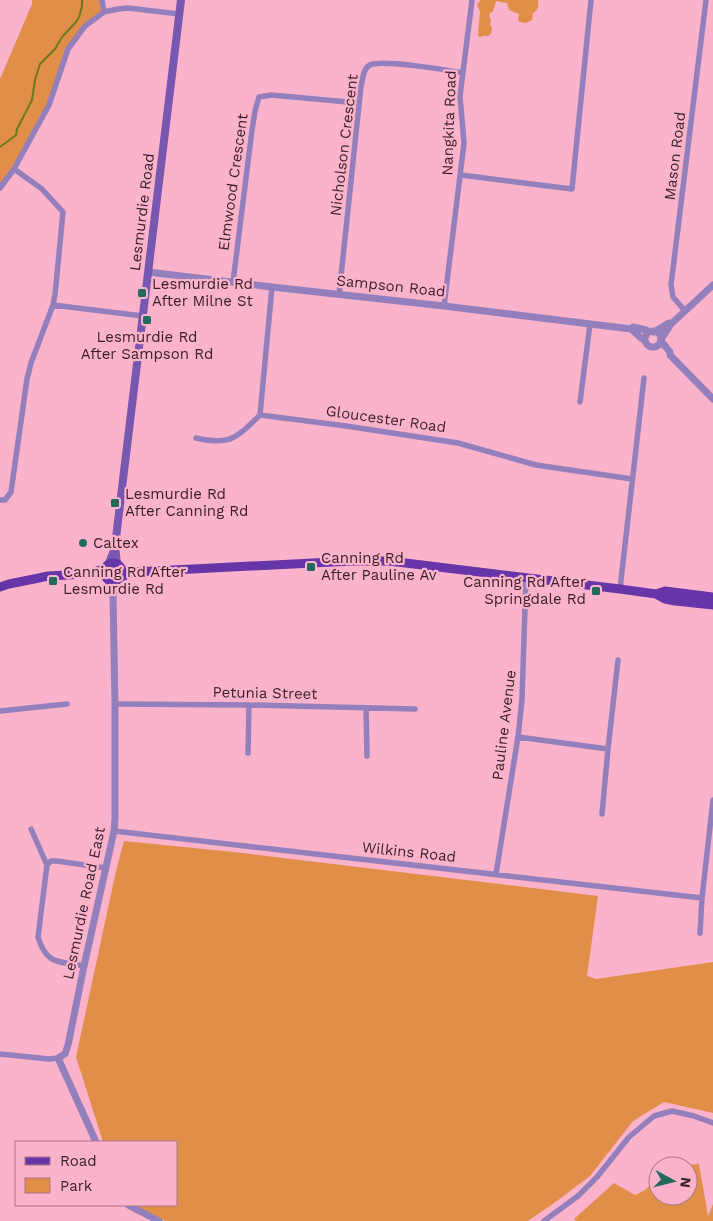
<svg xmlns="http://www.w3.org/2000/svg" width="713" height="1221" font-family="'Work Sans',sans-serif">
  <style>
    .green { fill: #e18e48 }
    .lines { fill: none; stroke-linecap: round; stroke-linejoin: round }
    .stream { stroke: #6b7a1e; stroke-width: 2 }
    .minor { stroke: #927fbc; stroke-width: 5.5 }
    .tertiary { stroke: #927fbc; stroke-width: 7 }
    .secondary { stroke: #7857b1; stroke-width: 8 }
    .primary { stroke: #6636a8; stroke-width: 9 }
    .poi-dot { fill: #24695d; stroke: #fab3ca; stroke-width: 2 }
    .labels { text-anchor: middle; stroke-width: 4.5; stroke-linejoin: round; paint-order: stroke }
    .street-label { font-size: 15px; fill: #381e27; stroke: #fab3ca }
    .poi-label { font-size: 15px; fill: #381e27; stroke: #fab3ca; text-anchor: start }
  </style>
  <rect width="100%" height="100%" fill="#fab3ca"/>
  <path class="green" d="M32,0h70l2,12 -19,14 -17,23 -19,56 -49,83v-109l32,-75z
    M481,0h57c1,5 0,11 -5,13l-1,7 -6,3 -6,-1 -2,-2 1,-6 -10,-4 -2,-7 -11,-2 -3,10 -4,3 2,7 -1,3 2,5 -1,5 -3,2h-6l-1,1h-2l-1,-2 2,-23 -3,-8z
    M124,841l110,11 364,44 -11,80 9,3 117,-17v151l-49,-11 -31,19 -43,55 -33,25 -29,20h-363l-31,-16h42v-63h-73l-27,-85 40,-186z
    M699,1164l9,52 5,-12v17h-137l-2,-2 40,-36 21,12 10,-5 13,-12v18h30v-30h-17z"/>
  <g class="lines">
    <path class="stream" d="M0,147l16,-12 1,-6 15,-29 3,-20 5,-16 15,-15 7,-12 14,-15 3,-5 3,-11v-6"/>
    <path class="minor" d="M102,0l2,12
      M461,175l111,14 19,-189
      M0,188l14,-19 35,-64 19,-56 17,-23 19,-14 14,-3 10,-1 51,6
      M233,282l19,-152 3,-19 4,-14 12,-2 88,8
      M272,287l-12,128 86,11 112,17 78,22 96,14
      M339,295l22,-209c2,-7 2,-18 9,-21 11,-6 77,5 93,8
      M53,305l90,11
      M444,306l20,-163 -4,-47 12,-96
      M685,311l-12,-14 -2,-12 35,-285
      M580,402l10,-78
      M196,438c35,8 40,0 64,-23
      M0,500h5l6,-8 16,-113 4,-16 22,-58 2,-10 8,-83 -21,-23 -28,-20
      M620,589l24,-211
      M115,704l134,1 166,4
      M366,708l1,48
      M0,711l67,-7
      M518,737l90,12
      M248,753l1,-48
      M602,814l6,-65 10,-89
      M31,829l16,36 4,-4h6l49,7
      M114,831l588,67
      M47,865l-9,72c9,29 21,24 46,29
      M496,874l22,-137 4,-38 4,-121
      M700,933l2,-35 11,-98
      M0,1054l49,5 9,-1
      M544,1221l34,-25 19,-19 32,-40 25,-21 18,-5 22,5 19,7"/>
    <path class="tertiary" d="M148,272l124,15 172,19 187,23 2,-2 13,3 3,2
      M631,329l10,9 4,2
      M645 339a8 8 0 1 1 16 0a8 8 0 1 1-16 0Z
      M654,332l15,-9 2,1
      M661,339l7,-10 3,-5 42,-39
      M661,341l9,11v3l43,44
      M108,581l5,15
      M96,1142l-38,-84 7,-4 3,-9 16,-79 30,-135 1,-12v-115l-2,-108 4,-16
      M128,1205l31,16"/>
    <path class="secondary" d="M109,563l6,-15
      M117,564l-2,-18 66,-546"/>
    <path class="primary" d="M104 572a9 9 0 1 1 18 0a9 9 0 1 1-18 0Z
      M121,577l13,-5 218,-11h37l231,28 36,5 9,5 10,2 38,4
      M0,587l9,-3 25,-5 14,-3 37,-2 19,-5
      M656,594l9,-3 48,6"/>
  </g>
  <g class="poi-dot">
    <rect x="137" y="288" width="10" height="10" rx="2.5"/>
    <rect x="142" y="315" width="10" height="10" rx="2.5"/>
    <rect x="110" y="498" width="10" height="10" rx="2.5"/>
    <circle cx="83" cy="543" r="5"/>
    <rect x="306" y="562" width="10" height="10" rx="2.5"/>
    <rect x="48" y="576" width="10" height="10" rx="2.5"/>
    <rect x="591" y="586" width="10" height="10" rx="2.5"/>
  </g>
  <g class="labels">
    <g class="street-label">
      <text transform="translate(449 123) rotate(-88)" y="5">Nangkita Road</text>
      <text transform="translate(344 145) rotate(-83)" y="5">Nicholson Crescent</text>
      <text transform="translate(675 156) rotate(-83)" y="5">Mason Road</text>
      <text transform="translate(233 182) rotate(-82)" y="5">Elmwood Crescent</text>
      <text transform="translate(142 212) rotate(-83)" y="5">Lesmurdie Road</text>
      <text transform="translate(391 286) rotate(6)" y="5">Sampson Road</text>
      <text transform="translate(386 419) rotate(8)" y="5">Gloucester Road</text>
      <text transform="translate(265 693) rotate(1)" y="5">Petunia Street</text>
      <text transform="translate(504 725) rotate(-83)" y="5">Pauline Avenue</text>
      <text transform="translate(409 852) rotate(6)" y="5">Wilkins Road</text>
      <text transform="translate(84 903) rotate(-78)" y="5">Lesmurdie Road East</text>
    </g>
    <g class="poi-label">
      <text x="152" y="289">Lesmurdie Rd<tspan x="152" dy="17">After Milne St</tspan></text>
      <text x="147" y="342" text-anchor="middle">Lesmurdie Rd<tspan x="147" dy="17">After Sampson Rd</tspan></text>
      <text x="125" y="499">Lesmurdie Rd<tspan x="125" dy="17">After Canning Rd</tspan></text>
      <text x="93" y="548">Caltex</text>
      <text x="321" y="563">Canning Rd<tspan x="321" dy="17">After Pauline Av</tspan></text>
      <text x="63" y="577">Canning Rd After<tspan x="63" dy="17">Lesmurdie Rd</tspan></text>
      <text x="586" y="587" text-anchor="end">Canning Rd After<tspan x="586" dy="17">Springdale Rd</tspan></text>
    </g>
  </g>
  <rect x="15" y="1141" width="162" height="65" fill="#fab3ca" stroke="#ac7789"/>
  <rect x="25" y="1157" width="25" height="8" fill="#6636a8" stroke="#ac7789"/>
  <text x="60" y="1166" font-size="15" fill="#381e27">Road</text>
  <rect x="25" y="1178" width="25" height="15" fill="#e18e48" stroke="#ac7789"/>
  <text x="60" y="1191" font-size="15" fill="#381e27">Park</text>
  <g transform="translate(673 1181) rotate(97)"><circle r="24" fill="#fab3ca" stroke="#ac7789"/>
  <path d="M0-4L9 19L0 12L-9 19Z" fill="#24695d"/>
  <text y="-8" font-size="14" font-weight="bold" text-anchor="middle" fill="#381e27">N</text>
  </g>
</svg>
